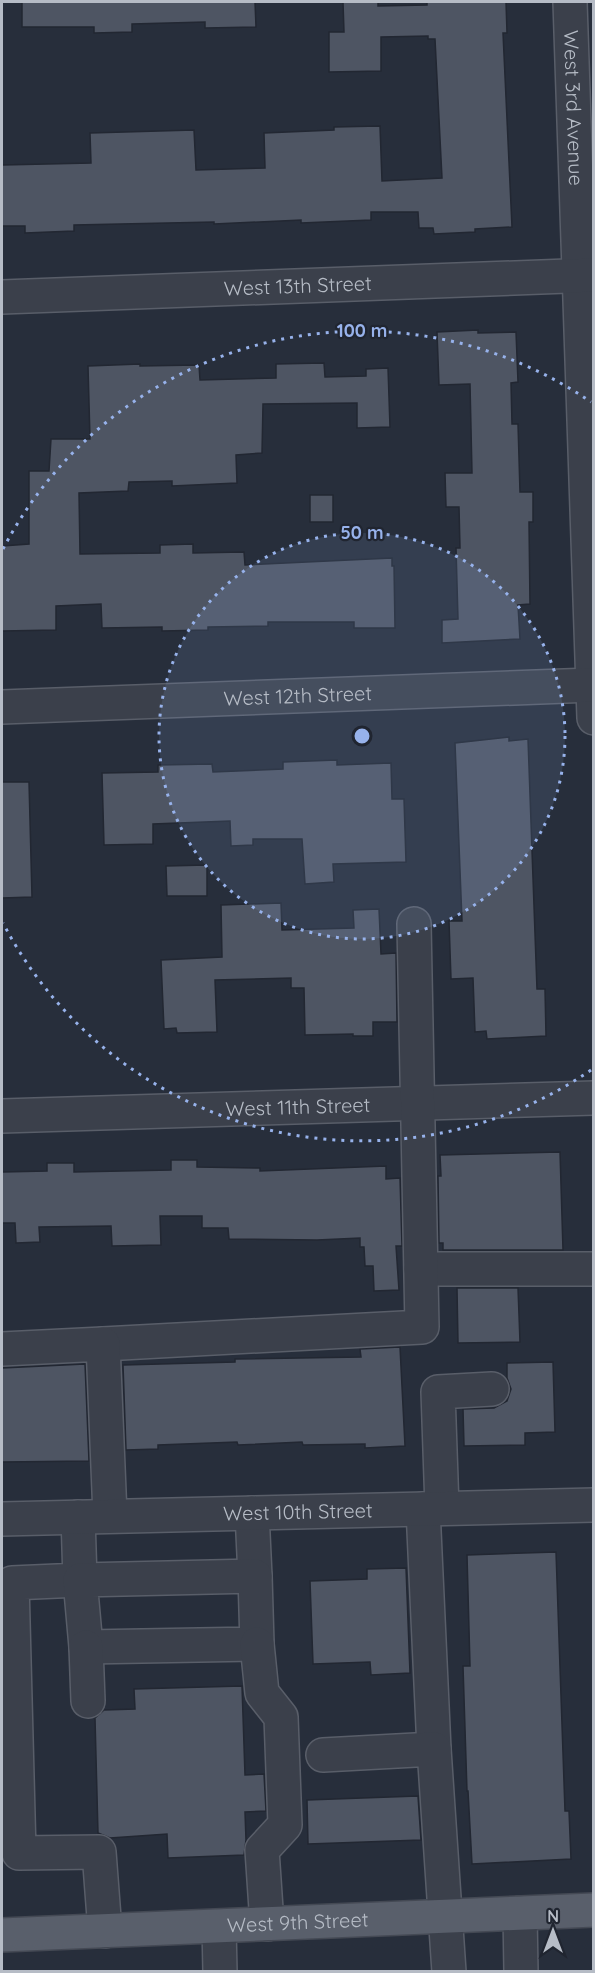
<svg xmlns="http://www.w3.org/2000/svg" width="595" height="1973" font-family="Quicksand,sans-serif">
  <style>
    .building { fill: #4e5563; stroke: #222732; stroke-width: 1.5 }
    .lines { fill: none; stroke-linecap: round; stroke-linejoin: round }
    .minor-casing { stroke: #595e69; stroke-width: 36 }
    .major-casing { stroke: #444954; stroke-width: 36 }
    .minor { stroke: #3b404b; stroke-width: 33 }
    .major { stroke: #595f6b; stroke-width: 33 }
    .ring { fill: none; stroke: #97b2eb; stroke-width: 3; stroke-dasharray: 3 6 }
    .labels { text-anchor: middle; stroke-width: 4.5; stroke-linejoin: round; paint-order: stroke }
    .street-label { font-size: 20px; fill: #b6bcc6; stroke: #202530 }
    .centre { fill: #97b2eb; stroke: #202530; stroke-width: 3 }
    .ring-label { font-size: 18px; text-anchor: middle; font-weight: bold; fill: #97b2eb; stroke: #202530; stroke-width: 4.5; stroke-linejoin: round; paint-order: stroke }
  </style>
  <rect width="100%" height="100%" fill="#272e3b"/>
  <path class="building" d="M22,2h233l1,25 -51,1v-6l-73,2v8l-38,1v-6h-72z
    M343,2h35v4l49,-1v-3h79l1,31h-4l9,194 -37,2v3l-41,2 -1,-6h-14l-1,-16h-47v8l-70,3v-3l-87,4v-2l-140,3v6l-49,2v-7h-23v-61l89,-2 -1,-30 104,-3 2,40 69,-2 -1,-35 70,-3v-3l46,-1 2,55 60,-3 -7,-139h-7v-3l-47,1v34l-52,1v-40h15z
    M478,330v3l38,-1 2,50 -7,1 1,41h6l2,68h13v30h-4l1,82 -12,1 2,34 -78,4v-23l16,-1 -2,-71h4l-1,-41h-13l-1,-34h27l-2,-89 -31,1 -2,-53z
    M324,363l1,14 41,-1v-7l22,-1 2,59 -33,1v-25l-94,1 -1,49 -26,2 1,28 -65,3v-5l-43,1 -1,9 -49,2 1,61 80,-1v-8l33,-1v9l51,-1 1,13 147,-7v8h2l1,62h-41v-6h-86v4l-60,1v3l-46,1v-4l-60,1 -1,-24 -45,2v24l-54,1v-85l27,-2v-73h20l2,-32h39l-2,-73 52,-2v2l59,-1 1,15 76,-2v-14z
    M310,495h23v27h-23z
    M509,737v4l19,-2 9,250h8l1,47 -59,3 -1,-8 -11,1 -2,-54 -22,1 -2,-58h13l-7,-178z
    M337,760v5l54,-2 1,36h12l2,63 -73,2 1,18 -29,2 -3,-45h-49v6l-22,1 -1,-25 -77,3v20l-49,1 -2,-72 56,-1v-7l54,-1 1,8 70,-3v-7z
    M2,782h27l3,115 -30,1z
    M207,865v31h-40l-1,-30z
    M281,903l1,27 72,-2 -1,-18 26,-1 2,45 15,-1 1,69h-24v14h-20v-2l-48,1 -1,-47h-13v-10l-76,2 2,52 -40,1 -1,-5 -12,1 -3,-69 61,-3 -1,-52z
    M560,1152l3,98h-120v-7h-4l-1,-67h3l-1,-21z
    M171,1160h26v7l63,1v3l126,-5v13l14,-1 2,68h-6l3,44 -25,1 -1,-25h-8l-1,-19h-4v-9l-43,2 -88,-1 -1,-11h-26v-12h-42l1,29 -49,1 -1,-20 -72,1 1,15 -24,1 -1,-20h-13v-51l45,-1v-8h27v9l97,-2z
    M457,1288h61l2,54 -62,1z
    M400,1347l5,99 -40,2v-4l-62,1 -1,-3 -64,3 -1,-3 -79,3v4l-32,1 -3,-85 112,-3v-3l126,-2 -1,-8z
    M553,1362l2,70 -30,1v12l-61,1 -1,-37 31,-1 13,-7 4,-12 -4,-11v-15z
    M85,1364l4,97 -87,1v-94z
    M556,1552l9,259h4l2,48 -99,5 -4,-73h-1l-4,-125h7l-3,-111z
    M406,1568l4,105 -39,2 -1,-13 -57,2 -3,-83 57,-2v-10z
    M242,1686l3,89 19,-1 2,37 -21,1 1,28 -2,15 -76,3 -1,-24 -57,4 -12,-5 -3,-115 9,-8 31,-1 -1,-20z
    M418,1796l3,44 -113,4 -1,-44z"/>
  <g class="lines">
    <defs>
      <g id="minor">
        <path id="s1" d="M570,2l24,716"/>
        <path id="s2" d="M2,297l592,-22"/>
        <path id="s3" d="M2,707l590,-22"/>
        <path id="s4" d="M2,1116l592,-18"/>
        <path d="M421,1269h173"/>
        <path d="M103,1344l319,-17 -8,-403"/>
        <path d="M2,1349l101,-5 7,172"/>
        <path d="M442,1508l-4,-116 54,-3"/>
        <path d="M423,1509l11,240"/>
        <path d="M252,1513l3,63"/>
        <path d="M78,1517l2,63 -68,3 7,270 80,-1 6,79"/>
        <path id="s5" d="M2,1519l592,-14"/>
        <path d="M255,1576l2,68 -171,3 -6,-67z"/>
        <path d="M257,1644l5,49 19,24 4,108 -23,25 5,74"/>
        <path d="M86,1647l2,54"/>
        <path d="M323,1755l111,-6 15,223"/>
        <path d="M520,1913l1,59"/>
        <path d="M219,1926l1,46"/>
      </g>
      <g id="major">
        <path id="s6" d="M2,1935l592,-25"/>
      </g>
    </defs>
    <use href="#minor" class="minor-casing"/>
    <use href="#major" class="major-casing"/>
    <use href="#minor" class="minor"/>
    <use href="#major" class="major"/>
  </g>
  <circle cx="362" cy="736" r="203" fill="#97b2eb" fill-opacity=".12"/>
  <g class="ring">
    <circle cx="362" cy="736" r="203"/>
    <path d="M591 1070A405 405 0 0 1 3 923M3 549A405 405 0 0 1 591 402"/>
  </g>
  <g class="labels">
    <g class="street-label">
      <text dy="7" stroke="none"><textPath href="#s1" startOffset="106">West 3rd Avenue</textPath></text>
      <text dy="7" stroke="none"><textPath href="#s2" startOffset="296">West 13th Street</textPath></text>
      <text dy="7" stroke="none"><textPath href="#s3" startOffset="296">West 12th Street</textPath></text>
      <text dy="7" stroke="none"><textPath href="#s4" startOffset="296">West 11th Street</textPath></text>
      <text dy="7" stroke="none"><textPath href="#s5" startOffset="296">West 10th Street</textPath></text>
      <text dy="7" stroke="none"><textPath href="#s6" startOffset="296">West 9th Street</textPath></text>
    </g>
  </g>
  <circle cx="362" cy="736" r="9" class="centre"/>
  <g class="ring-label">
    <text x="362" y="337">100 m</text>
    <text x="362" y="539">50 m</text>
  </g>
  <rect width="595" height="1973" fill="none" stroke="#b6bcc6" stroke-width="6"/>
  <g transform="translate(553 1931)" stroke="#202530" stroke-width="4.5" paint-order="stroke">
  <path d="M0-4.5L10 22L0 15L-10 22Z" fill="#b6bcc6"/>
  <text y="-9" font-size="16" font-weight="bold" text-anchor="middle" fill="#b6bcc6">N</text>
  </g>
</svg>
